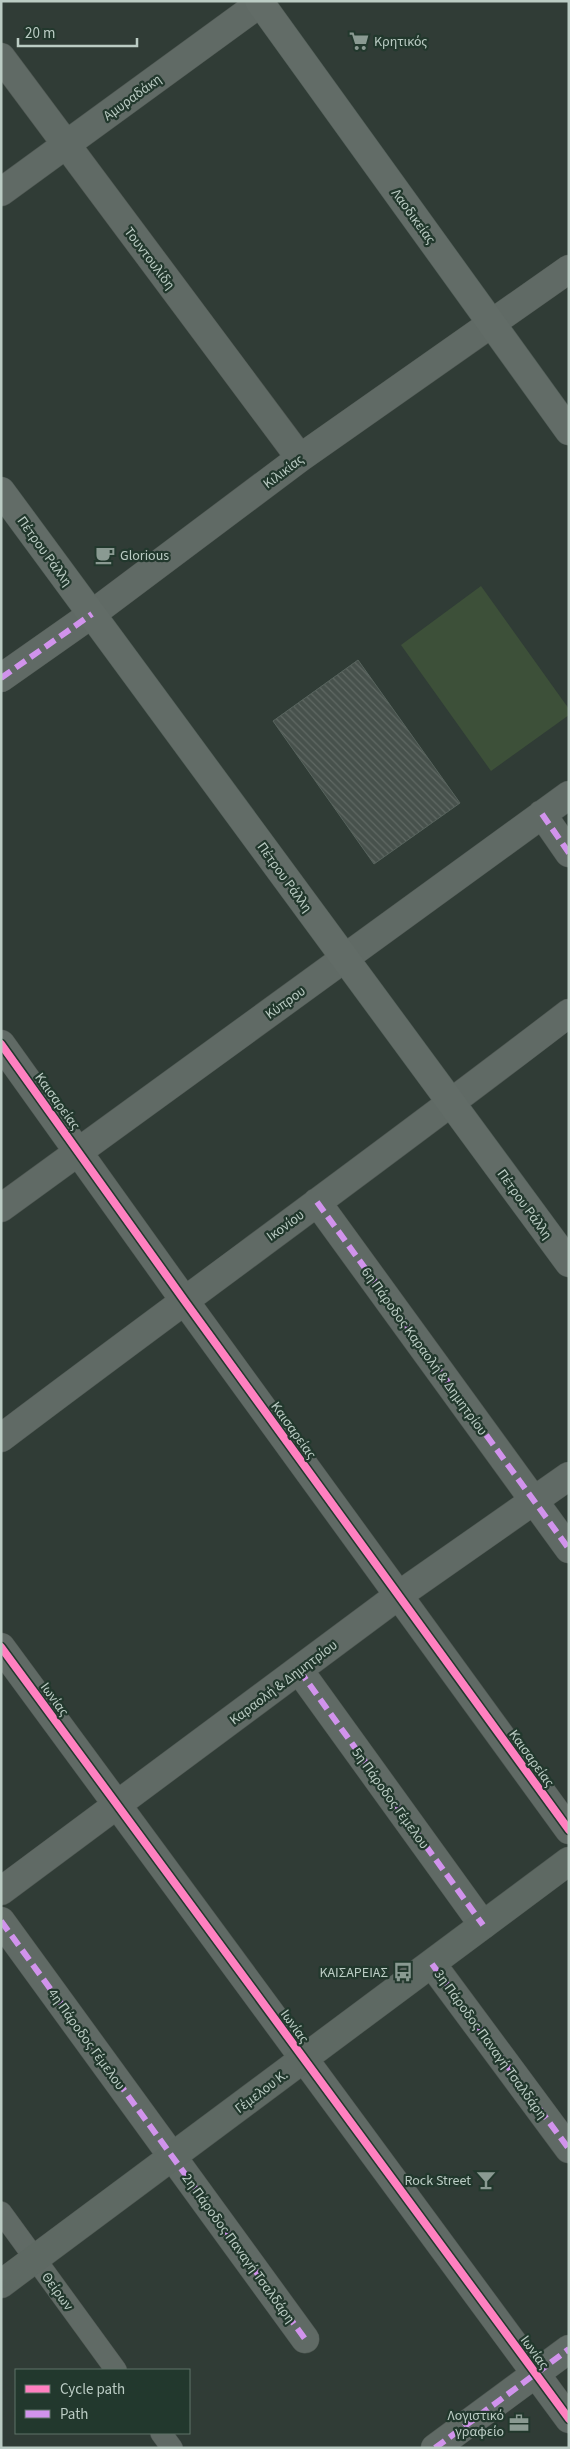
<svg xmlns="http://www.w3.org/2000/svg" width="570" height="2449" font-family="'Source Sans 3',sans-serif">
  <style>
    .garden { fill: #3d5039 }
    .building { fill: url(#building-back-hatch); stroke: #58645e }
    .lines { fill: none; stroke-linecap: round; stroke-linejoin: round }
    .lane-casing { stroke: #4e5752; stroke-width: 22 }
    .street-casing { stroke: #4e5752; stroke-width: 29 }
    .secondary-casing { stroke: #4e5752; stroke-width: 29 }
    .primary-casing { stroke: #4d5953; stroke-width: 29 }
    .lane { stroke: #606a65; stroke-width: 21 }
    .street { stroke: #606a65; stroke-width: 28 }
    .secondary { stroke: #5e6963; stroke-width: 28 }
    .primary { stroke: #626c67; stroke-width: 28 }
    .quiet { stroke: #d193ec; stroke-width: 6; stroke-dasharray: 12 6; stroke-linecap: butt }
    .cycleway-casing { stroke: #22382d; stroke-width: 11 }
    .cycleway { stroke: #ff80c0; stroke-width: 8 }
    .labels { text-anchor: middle; stroke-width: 4.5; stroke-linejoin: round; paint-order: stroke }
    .poi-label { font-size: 14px; fill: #bbccc4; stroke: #22382d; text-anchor: end }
    .street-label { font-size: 14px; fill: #bbccc4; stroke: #22382d }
  </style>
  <defs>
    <pattern id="building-back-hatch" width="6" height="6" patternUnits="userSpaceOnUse" patternTransform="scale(1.25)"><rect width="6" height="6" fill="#47514c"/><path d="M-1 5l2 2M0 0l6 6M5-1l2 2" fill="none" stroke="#606964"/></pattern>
  </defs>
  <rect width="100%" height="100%" fill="#303c36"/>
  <path class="garden" d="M481,586l88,123v6l-78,56 -90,-126z"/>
  <path class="building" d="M358,660l102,143 -86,61 -101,-143z"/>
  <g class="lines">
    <defs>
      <path id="lane" d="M1,2212l115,158
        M161,2433l11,15"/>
      <path id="street" d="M1,57l299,401
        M1,192l262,-191
        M1,678l91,-64 208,-156 269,-189
        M542,814l27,39
        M1,1044l183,256 385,530
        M317,1202l252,347
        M1,1208l568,-413
        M1,1438c189,-143 381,-281 568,-425
        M1,1647l568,772
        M299,1670l184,255
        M1,1891l398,-296 170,-119
        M1,1921l304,418
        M432,1964l137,185
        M435,2448l134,-99"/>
      <path id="secondary" d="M1,2284l568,-423"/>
      <path id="primary" d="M259,1l310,430
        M1,491l568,772"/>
    </defs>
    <use href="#lane" class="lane-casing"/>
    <use href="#street" class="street-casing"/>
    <use href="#secondary" class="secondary-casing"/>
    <use href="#primary" class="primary-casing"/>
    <use href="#lane" class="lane"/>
    <use href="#street" class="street"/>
    <use href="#secondary" class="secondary"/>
    <use href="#primary" class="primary"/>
    <path class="quiet" d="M1,678l91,-64
      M542,814l27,39
      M317,1202l252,347
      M299,1670l184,255
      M1,1921l304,418
      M432,1964l137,185
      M435,2448l134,-99"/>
    <defs>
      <path id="cycleway" d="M1,1044l183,256 385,530
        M1,1647l568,772"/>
    </defs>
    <use href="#cycleway" class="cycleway-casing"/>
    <use href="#cycleway" class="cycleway"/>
  </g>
  <defs>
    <symbol id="supermarket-bare" viewBox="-9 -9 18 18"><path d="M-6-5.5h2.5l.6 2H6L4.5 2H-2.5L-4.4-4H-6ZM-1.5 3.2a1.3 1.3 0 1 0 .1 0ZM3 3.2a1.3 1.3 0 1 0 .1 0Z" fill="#8a9a92" stroke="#22382d" stroke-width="2.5" paint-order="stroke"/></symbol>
    <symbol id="cafe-bare" viewBox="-9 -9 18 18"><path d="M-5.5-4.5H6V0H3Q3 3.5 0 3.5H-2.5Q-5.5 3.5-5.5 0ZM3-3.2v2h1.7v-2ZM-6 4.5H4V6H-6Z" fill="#8a9a92" stroke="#22382d" stroke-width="2.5" paint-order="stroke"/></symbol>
    <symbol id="bus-bare" viewBox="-9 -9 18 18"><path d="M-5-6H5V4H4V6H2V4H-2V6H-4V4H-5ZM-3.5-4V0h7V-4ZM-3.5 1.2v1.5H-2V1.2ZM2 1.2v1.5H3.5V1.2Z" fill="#8a9a92" stroke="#22382d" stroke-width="2.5" paint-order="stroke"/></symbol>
    <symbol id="bar-bare" viewBox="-9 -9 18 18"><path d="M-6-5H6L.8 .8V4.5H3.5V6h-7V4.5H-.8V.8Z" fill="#8a9a92" stroke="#22382d" stroke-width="2.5" paint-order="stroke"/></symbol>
    <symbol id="office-bare" viewBox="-9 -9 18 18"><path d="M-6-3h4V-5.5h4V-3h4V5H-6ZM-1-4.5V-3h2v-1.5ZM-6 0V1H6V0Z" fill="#8a9a92" stroke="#22382d" stroke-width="2.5" paint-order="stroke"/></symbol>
  </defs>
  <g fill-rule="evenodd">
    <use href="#supermarket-bare" x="345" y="27" width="28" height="28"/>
    <use href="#cafe-bare" x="91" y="541" width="28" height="28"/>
    <use href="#bus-bare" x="389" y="1958" width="28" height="28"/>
    <use href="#bar-bare" x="472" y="2166" width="28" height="28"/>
    <use href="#office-bare" x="505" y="2409" width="28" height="28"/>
  </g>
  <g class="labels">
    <g class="poi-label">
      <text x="374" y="46" text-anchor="start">Κρητικός</text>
      <text x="120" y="560" text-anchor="start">Glorious</text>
      <text x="388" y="1977">ΚΑΙΣΑΡΕΙΑΣ</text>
      <text x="471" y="2185">Rock Street</text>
      <text x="504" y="2420">Λογιστικό<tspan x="504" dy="16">γραφείο</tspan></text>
    </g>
    <g class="street-label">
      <text transform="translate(132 97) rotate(-36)" y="5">Αμυραδάκη</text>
      <text transform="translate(414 216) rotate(54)" y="5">Λαοδικείας</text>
      <text transform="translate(150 258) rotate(53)" y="5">Τουντουλίδη</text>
      <text transform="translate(283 471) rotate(-37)" y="5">Κιλικίας</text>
      <text transform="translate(45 551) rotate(54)" y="5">Πέτρου Ράλλη</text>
      <text transform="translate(285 877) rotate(54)" y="5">Πέτρου Ράλλη</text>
      <text transform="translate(285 1002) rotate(-36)" y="5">Κύπρου</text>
      <text transform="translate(58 1101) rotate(54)" y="5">Καισαρείας</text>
      <text transform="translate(525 1204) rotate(54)" y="5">Πέτρου Ράλλη</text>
      <text transform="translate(285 1225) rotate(-36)" y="5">Ικονίου</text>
      <text transform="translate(425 1351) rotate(54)" y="5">6η Πάροδος Καραολή &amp; Δημητρίου</text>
      <text transform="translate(294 1430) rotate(54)" y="5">Καισαρείας</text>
      <text transform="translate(283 1682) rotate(-37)" y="5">Καραολή &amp; Δημητρίου</text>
      <text transform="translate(55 1699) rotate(54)" y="5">Ιωνίας</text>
      <text transform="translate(532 1758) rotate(54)" y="5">Καισαρείας</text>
      <text transform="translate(391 1798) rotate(54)" y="5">5η Πάροδος Γέμελου</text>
      <text transform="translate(295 2026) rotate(54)" y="5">Ιωνίας</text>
      <text transform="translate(87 2039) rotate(54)" y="5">4η Πάροδος Γέμελου</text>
      <text transform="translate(491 2044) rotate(54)" y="5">3η Πάροδος Παναγή Τσαλδάρη</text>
      <text transform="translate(261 2091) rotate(-37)" y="5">Γέμελου Κ.</text>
      <text transform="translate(239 2248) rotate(54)" y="5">2η Πάροδος Παναγή Τσαλδάρη</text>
      <text transform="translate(58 2291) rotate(54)" y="5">Θείρων</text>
      <text transform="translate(535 2352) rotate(54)" y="5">Ιωνίας</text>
    </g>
  </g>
  <rect width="570" height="2449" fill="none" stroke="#bbccc4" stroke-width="5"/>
  <rect x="15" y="2369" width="175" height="65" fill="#22382d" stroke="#5f7369"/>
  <rect x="25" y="2385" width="25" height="8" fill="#ff80c0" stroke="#5f7369"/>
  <text x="60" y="2394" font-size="15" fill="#bbccc4">Cycle path</text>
  <rect x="25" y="2410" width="25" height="8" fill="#d193ec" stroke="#5f7369"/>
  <text x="60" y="2419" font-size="15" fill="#bbccc4">Path</text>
  <path d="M18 38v8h119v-8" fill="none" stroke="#bbccc4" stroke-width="2.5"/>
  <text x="25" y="38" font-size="15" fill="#bbccc4" stroke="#22382d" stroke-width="4" paint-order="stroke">20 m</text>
</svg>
